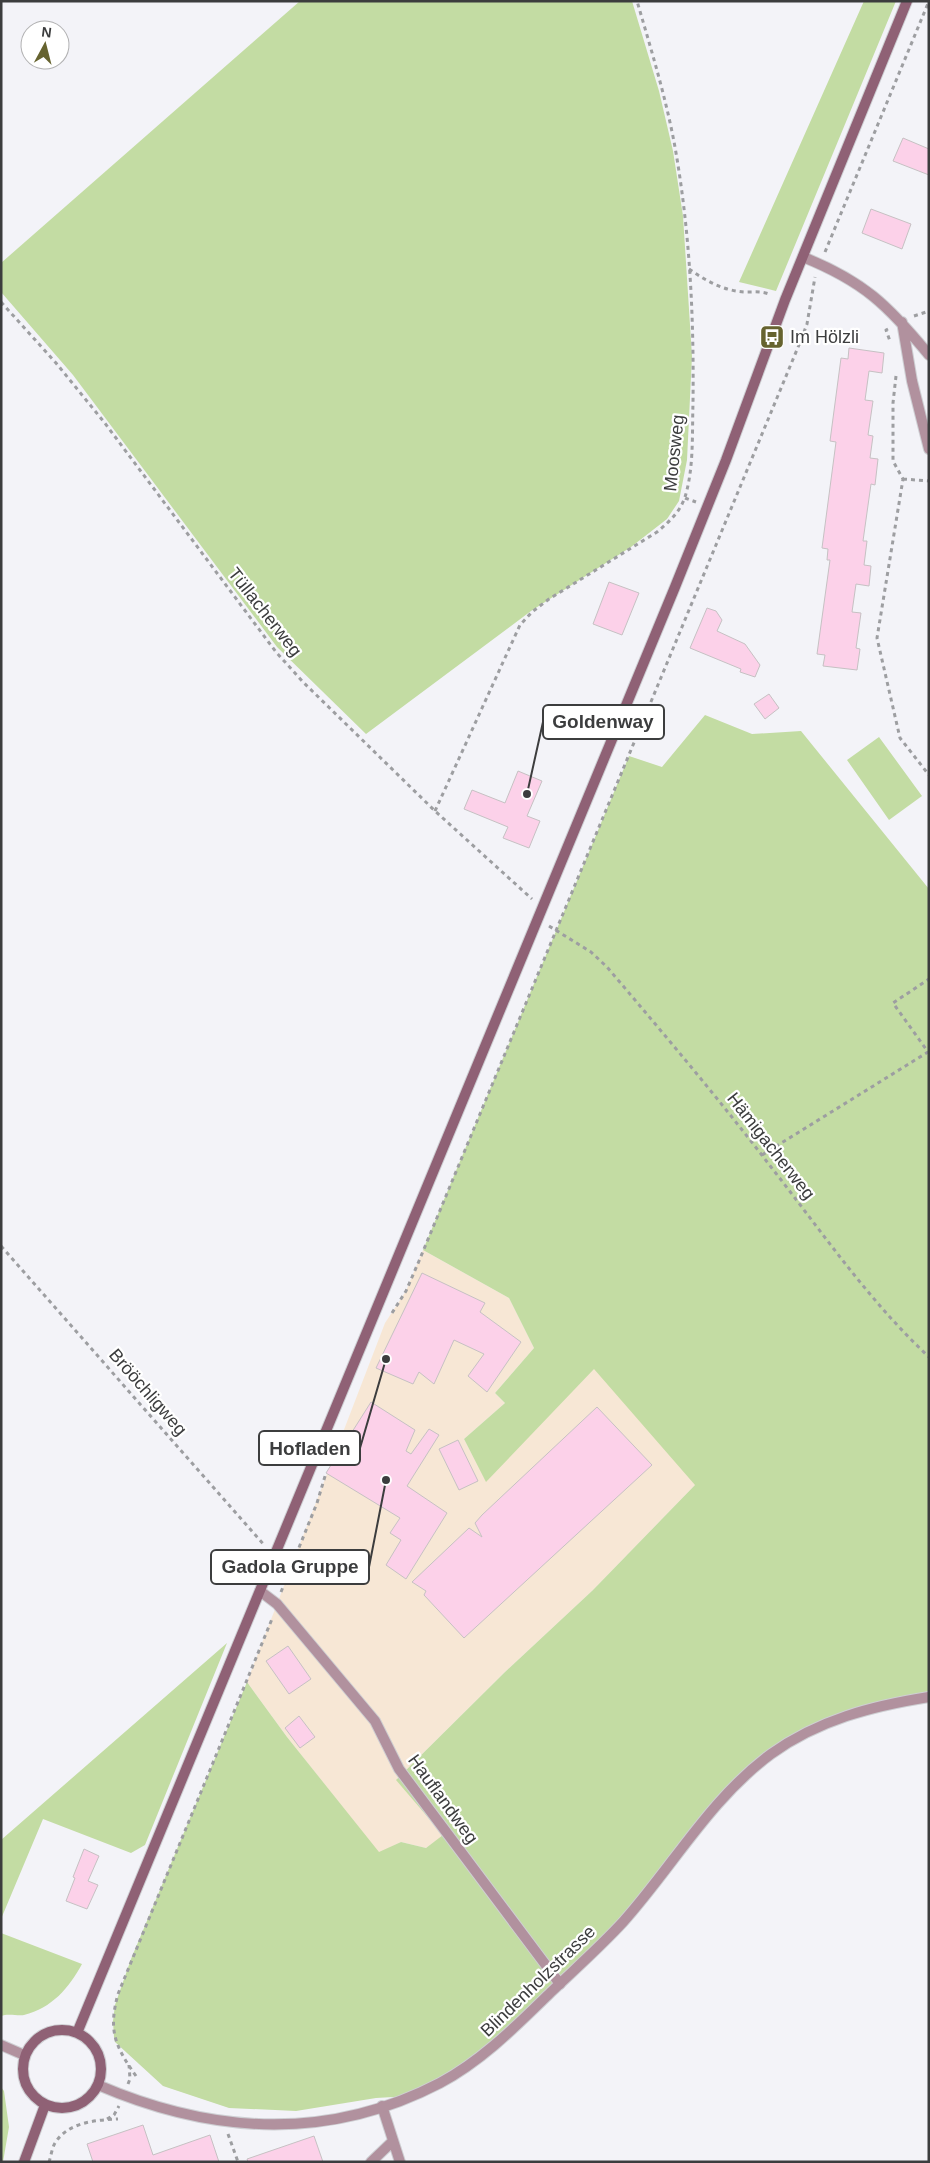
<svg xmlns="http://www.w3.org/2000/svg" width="930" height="2163" font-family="Arial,sans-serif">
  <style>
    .industrial { fill: #f7e7d5 }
    .green { fill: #c3dca3 }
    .building { fill: #fcd1e9; stroke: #c6c1c3 }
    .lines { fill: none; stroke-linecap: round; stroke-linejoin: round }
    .service-casing { stroke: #cecfd3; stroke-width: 12 }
    .minor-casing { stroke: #cecfd3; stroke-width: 12 }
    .tertiary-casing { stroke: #cecfd3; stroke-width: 12 }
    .secondary-casing { stroke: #cecfd3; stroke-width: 12 }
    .path { stroke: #9d9ea1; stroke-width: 3; stroke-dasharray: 4 4; stroke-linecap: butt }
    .service { stroke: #b1919e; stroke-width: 10 }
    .minor { stroke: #b1919e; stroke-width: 10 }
    .tertiary { stroke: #b1919e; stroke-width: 10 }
    .secondary { stroke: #8f6175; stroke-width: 10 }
    .labels { text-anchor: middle; stroke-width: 4.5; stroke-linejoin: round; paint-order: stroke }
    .poi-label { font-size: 18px; fill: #3c3d3e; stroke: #fff; text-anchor: start }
    .street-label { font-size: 18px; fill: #3c3d3e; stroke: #fff }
    .leader { fill: none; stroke: #3c3d3e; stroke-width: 2 }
    .callout-dot { fill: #3c3d3e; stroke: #fff; stroke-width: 2 }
    .callout { fill: #fff; stroke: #3c3d3e; stroke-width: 2 }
    .callout-label { font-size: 19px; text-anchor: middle; font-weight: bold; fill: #3c3d3e }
  </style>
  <rect width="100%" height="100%" fill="#f3f3f8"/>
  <path class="industrial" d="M423,1250l86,48 25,50 -39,45 10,10 -41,36 22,42 108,-113 102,116 -103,106 -88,82 -108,107 46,57 -17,12 -25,-6 -22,11 -92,-116 -40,-55 138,-359 21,-32z"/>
  <path class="green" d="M300,1h332l27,90 14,60 10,65 9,140 -5,104 -8,41 -12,18 -36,28 -100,64 -165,123 -89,-87 -204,-272 -72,-83v-29z
    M864,1h32l-120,290 -37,-9z
    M705,715l47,19 49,-3 128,158v808l-42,7 -82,29 -62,44 -120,144 -126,123 -86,52 -35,2 -80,13 -67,-3 -66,-22 -48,-44 -1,-5 -1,-16 2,-16 16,-46 116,-277 40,55 92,115 22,-10 25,6 17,-13 -47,-55 109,-108 88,-82 102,-105 -101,-116 -108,113 -22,-43 41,-36 -10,-10 39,-45 -25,-50 -86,-48 206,-494 33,11z
    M879,737l43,59 -33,24 -42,-60z
    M227,1643l-82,202 -14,8 -88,-34 -42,100v-79z
    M1,1933l81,31c-13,24 -30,44 -58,51 -7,1 -16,-2 -23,1z
    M1,2087l3,4 5,36 -6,35h-2z"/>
  <path class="building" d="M903,138l26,11v26l-36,-14z
    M871,209l40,15 -9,25 -40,-16z
    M849,348l35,5 -2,20 -13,-2 -4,29 8,1 -5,34 5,1 -3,22 8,1 -3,26 -4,-1 -8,57h4l-3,24 7,1 -2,20 -13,-2 -4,28 9,1 -5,35 4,1 -3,21 -34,-4 2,-11 -8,-1 13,-94h-3l1,-11 -6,-1 14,-106 -6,-1 11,-83 7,1z
    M609,582l30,11 -17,42 -29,-11z
    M707,608l9,3 6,9 -5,11 28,13 15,21 -5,12 -15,-5 1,-3 -51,-21z
    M769,694l10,14 -14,11 -11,-15z
    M518,771l24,10 -15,35 13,5 -11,27 -26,-10 5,-11 -44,-18 8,-19 33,13z
    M422,1273l63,30 -5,9 41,30 -34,50 -19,-16 16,-22 -30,-14 -20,44 -15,-12 -6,12 -37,-16z
    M371,1402l44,28 -9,21 5,3 18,-25 10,6 -32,51 40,27 -41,66 -20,-14 15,-25 -11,-7 10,-15 -74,-45z
    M597,1407l55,58 -188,173 -40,-43 2,-4 -14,-9 57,-54 13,9 -7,-14 7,-8z
    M458,1440l20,41 -19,9 -20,-41z
    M288,1646l23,33 -22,15 -23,-33z
    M299,1716l16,21 -15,11 -15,-20z
    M84,1849l15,7 -11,25 10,4 -11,24 -21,-8 9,-23 -2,-1z
    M143,2125l10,30 57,-20 9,27h-126l-6,-18z
    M314,2136l9,26h-75l-1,-3z"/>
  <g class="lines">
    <defs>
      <path id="service" d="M260,1591l17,13 98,117 24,48 161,215"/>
      <path id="minor" d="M803,257c60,24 85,48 126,98
        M902,322l10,59 17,68
        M382,2106l18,56
        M371,2162l22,-21"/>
      <path id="tertiary" d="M1,2045l23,10
        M98,2085c114,49 229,57 342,-2 43,-23 77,-58 111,-91 24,-23 49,-45 72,-70 50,-56 87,-123 148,-168 47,-34 101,-48 158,-57"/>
      <path id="secondary" d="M23 2069a39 39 0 1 1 78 0a39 39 0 1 1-78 0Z
        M77,2033l598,-1446 51,-127 59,-160 122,-299
        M24,2162l21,-57"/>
    </defs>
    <use href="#service" class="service-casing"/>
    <use href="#minor" class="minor-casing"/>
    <use href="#tertiary" class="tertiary-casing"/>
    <use href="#secondary" class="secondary-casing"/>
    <path class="path" d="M825,252l104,-251
      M689,269c17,12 35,22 56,23 8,0 16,-1 24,2
      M1,302l55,61 48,59 172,230 27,30 132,129 97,88
      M914,316l15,-5
      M888,329l-2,1 4,11
      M896,376l-3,27v58l10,18 -26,159 23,100 29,37
      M903,479l26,2
      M685,498l11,4
      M435,811l85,-186 12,-13 17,-13 108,-67c12,-10 23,-20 28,-35 9,-29 7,-63 8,-94 1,-85 -3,-171 -18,-256 -9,-49 -24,-98 -38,-146
      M549,926l42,26 16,15c56,66 112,132 164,200 51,65 98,134 158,190
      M762,1155l166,-103 -35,-49 36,-24
      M1,1246l264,300
      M392,1313l14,-22 13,-30 382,-921 6,-16 8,-47
      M281,1592l36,-89 9,-30
      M136,2076c-21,-30 -28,-45 -18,-82l154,-375
      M128,2084l2,-5 -1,-14
      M107,2119l7,-4 5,-9
      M228,2134l10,28
      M49,2162c2,-6 3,-14 6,-19 13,-21 41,-23 63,-24"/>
    <use href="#service" class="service"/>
    <use href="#minor" class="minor"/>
    <use href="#tertiary" class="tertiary"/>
    <use href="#secondary" class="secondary"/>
  </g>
  <defs>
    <symbol id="bus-square" viewBox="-11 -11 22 22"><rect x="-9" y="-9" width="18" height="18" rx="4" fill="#66632f" stroke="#fff"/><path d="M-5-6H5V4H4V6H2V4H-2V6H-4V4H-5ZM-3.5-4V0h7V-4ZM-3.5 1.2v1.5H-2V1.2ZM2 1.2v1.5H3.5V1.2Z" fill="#fff"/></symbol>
  </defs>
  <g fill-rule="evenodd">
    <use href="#bus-square" x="758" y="323" width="28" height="28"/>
  </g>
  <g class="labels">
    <g class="poi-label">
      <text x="790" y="343">Im Hölzli</text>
    </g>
    <g class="street-label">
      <text transform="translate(674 453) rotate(-84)" y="6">Moosweg</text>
      <text transform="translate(265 612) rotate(52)" y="6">Tüllacherweg</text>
      <text transform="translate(771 1146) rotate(52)" y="6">Hämigacherweg</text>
      <text transform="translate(148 1392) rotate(49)" y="6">Brööchligweg</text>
      <text transform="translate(443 1799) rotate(54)" y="6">Hauflandweg</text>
      <text transform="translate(538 1981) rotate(-44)" y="6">Blindenholzstrasse</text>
    </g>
  </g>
  <path class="leader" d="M527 794L543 722M386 1359L360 1448M386 1480L369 1567"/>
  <g class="callout-dot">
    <circle cx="527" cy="794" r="5"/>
    <circle cx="386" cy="1359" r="5"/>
    <circle cx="386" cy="1480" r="5"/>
  </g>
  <g class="callout">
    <rect x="543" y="705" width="121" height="34" rx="5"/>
    <rect x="259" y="1431" width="101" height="34" rx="5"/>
    <rect x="211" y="1550" width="158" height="34" rx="5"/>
  </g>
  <g class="callout-label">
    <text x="603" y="728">Goldenway</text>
    <text x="310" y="1455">Hofladen</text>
    <text x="290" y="1573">Gadola Gruppe</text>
  </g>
  <rect width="930" height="2163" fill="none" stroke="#3c3d3e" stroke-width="5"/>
  <g transform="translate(45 45) rotate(7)"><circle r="24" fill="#ffffff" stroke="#b1b1b2"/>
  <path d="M0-4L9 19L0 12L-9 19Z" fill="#66632f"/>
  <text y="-8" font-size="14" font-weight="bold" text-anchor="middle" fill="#3c3d3e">N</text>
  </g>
</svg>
